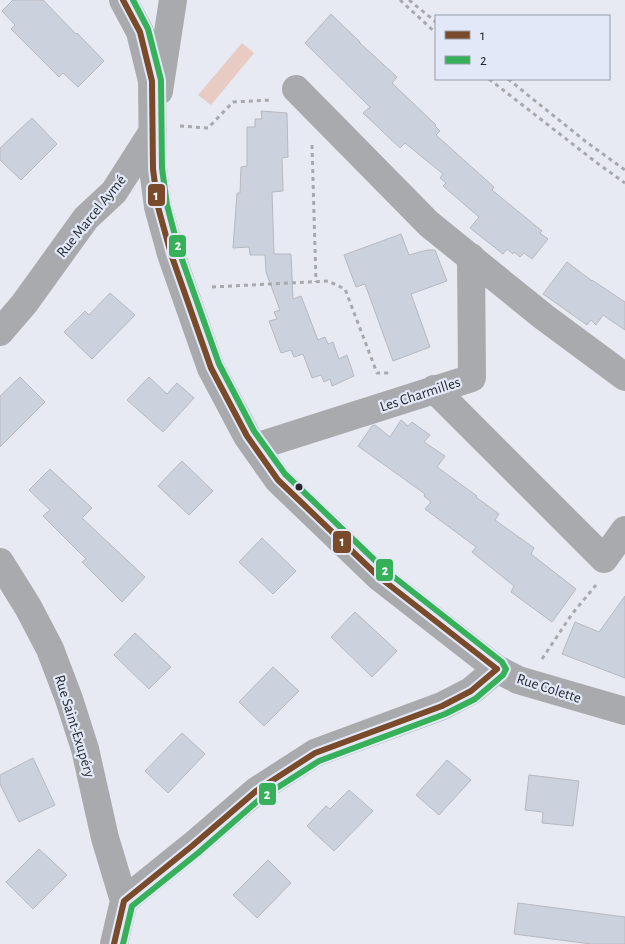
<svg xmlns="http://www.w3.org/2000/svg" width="625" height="944" font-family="'Alegreya Sans',sans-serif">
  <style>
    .green { fill: #e8ccc4 }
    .building { fill: #ccd1de; stroke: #b7b9bf }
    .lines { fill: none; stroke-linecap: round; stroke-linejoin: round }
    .path { stroke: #a8a9ad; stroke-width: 3; stroke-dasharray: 4 4; stroke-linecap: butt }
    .minor { stroke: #a9aaad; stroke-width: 28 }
    .bus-1-casing { stroke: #e2e8f7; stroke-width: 10 }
    .bus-2-casing { stroke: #e2e8f7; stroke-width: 10 }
    .bus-1 { stroke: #7a4b2a; stroke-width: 6 }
    .bus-2 { stroke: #37b159; stroke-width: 6 }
    .bus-dot { fill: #27292f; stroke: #e2e8f7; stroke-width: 2 }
    .labels { text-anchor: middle; stroke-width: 4.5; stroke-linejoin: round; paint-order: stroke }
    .street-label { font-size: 15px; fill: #27292f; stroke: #e2e8f7 }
    .line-badge { stroke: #e2e8f7; stroke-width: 2 }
    .badge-label { font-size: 14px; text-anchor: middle; font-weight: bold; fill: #fff }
  </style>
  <rect width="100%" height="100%" fill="#e7eaf2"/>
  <path class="green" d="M242,43l12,10 -43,52 -13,-10z"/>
  <path class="building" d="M13,0h30l33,34 1,-1 27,28 -26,26 -15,-14 -4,4 -48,-48 4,-4 -13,-14z
    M331,14l29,28v1l37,34 -5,6 44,42 -1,1 5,5 -4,4 58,52 -2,3 50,41 -2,2 8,6 -16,20 -8,-6 -4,4 -6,-5 -1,2 -6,-5 -4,5 -33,-26 9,-11 -36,-31 3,-3 -6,-5 3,-4 -38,-31 -5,5 -37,-35 7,-6 -65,-64z
    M261,111l26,2 1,44 -6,1 1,33 -11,1 2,62h17l2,45 8,-3 17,44 7,-3 3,7 5,-2 6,17 8,-4 7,21 -22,10 -2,-7 -6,3 -3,-7 -9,3 -9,-24 -9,3 -3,-7 -10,3 -12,-32 8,-2 -3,-7 6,-2 -14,-38 -1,-17h-15l-1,-8 -16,1 4,-55h3l1,-26 6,-1v-39h8v-8h7z
    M32,118l25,26 -36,36 -21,-20v-12z
    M401,234l8,21 18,-5h8l12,31 -36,13 19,53 -37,14 -28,-77 -9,3 -12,-32z
    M567,262l25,19v-1l33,22v28l-22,-15 -7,10 -5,-5 -4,5 -44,-31z
    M110,293l25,22 -43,44 -28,-27 21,-21 4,4z
    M20,377l25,25 -45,45v-51z
    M149,377l18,17 10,-11 17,15 -31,34 -36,-32z
    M401,420l7,6 4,-4 18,13 -6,7 21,14 -8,11 40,29 -1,1 23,17 -4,6 39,28 -3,6 45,35 -24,33 -41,-30 3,-6 -42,-34 4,-5 -51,-38 6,-7 -7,-6 1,-2 -67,-48 14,-20 3,-1 15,12z
    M182,461l31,30 -24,24 -31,-29z
    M50,469l42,39 -10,10 63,59 -23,25 -40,-40 4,-3 -43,-43 7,-6 -21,-20z
    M262,538l34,33 -23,23 -34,-32z
    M625,596v82l-63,-24 13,-32 24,10z
    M355,612l42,39 -25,26 -41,-40z
    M135,633l36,34 -22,22 -35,-34z
    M273,667l26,24 -35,35 -25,-24z
    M182,733l23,21 -37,39 -23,-22z
    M33,758l22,47 -36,17 -19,-38v-9z
    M447,760l24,20 -32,35 -23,-20z
    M529,775l50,6 -6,45 -31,-3 1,-11 -18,-2z
    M349,790l24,21 -39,40 -27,-25 19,-20 4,3z
    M39,849l28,26 -34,34 -27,-27z
    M268,860l23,23 -34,35 -24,-23z
    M518,903l107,14v27h-34l-77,-10z"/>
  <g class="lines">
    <path class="path" d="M400,0l36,33
      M409,0l27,22
      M489,79l108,84 28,20
      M508,79l77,62 40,29
      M180,126l28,2 25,-26 39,-2
      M312,145l4,137
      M212,287l116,-6 17,8 32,84h14
      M542,659l30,-45 24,-29"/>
    <path class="minor" d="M123,0l17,32 12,49 1,88 5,38 13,47 40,114 36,68 31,44 101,97 118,92 21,11 107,31
      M296,89l133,135 115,93 81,60
      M159,91l14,-91
      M0,332l24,-28 62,-86 28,-26 39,-61
      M434,389l170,170 21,-29
      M255,447l217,-69 -1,-121
      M0,562l28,45 22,42 19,50 16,50 20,89 19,63
      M114,944l10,-43 68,-55 64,-55 59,-38 127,-47 29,-15 26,-22"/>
    <defs>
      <path id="bus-1" d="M123,0l17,32 12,49 1,88 5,38 13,47 40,114 36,68 31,44 101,97 118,92
        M114,944l10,-43 68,-55 64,-55 59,-38 127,-47 29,-15 26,-22"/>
      <path id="bus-2" d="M123,944l9,-38 66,-53 63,-55 58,-37 126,-47 30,-15 28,-24 3,-6 -4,-7 -117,-92 -100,-96 -31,-43 -35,-67 -40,-113 -12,-46 -5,-37 -1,-88 -13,-51 -15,-29"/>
    </defs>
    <use href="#bus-1" class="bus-1-casing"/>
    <use href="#bus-2" class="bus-2-casing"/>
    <use href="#bus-1" class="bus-1"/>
    <use href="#bus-2" class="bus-2"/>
  </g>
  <circle class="bus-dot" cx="299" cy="487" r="4.5"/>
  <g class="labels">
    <g class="street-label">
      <text transform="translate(91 216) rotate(-51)" y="5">Rue Marcel Aymé</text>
      <text transform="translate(420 394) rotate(-18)" y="5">Les Charmilles</text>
      <text transform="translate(549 688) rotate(18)" y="5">Rue Colette</text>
      <text transform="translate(75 726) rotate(73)" y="5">Rue Saint-Exupéry</text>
    </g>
  </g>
  <g class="line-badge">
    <rect x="147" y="183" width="19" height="24" rx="5" fill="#7a4b2a"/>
    <rect x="168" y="234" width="19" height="24" rx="5" fill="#37b159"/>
    <rect x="332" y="530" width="20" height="24" rx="5" fill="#7a4b2a"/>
    <rect x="375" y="558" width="19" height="24" rx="5" fill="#37b159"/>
    <rect x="258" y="782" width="19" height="24" rx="5" fill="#37b159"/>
  </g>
  <g class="badge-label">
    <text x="156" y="200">1</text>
    <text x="178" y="250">2</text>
    <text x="342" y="546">1</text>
    <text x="385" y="575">2</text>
    <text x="267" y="799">2</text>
  </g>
  <rect x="435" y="15" width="175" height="65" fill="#e2e8f7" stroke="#979ca7"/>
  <rect x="445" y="31" width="25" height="8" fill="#7a4b2a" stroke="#979ca7"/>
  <text x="480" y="40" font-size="15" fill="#27292f">1</text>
  <rect x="445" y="56" width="25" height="8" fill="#37b159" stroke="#979ca7"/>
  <text x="480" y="65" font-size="15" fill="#27292f">2</text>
</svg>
